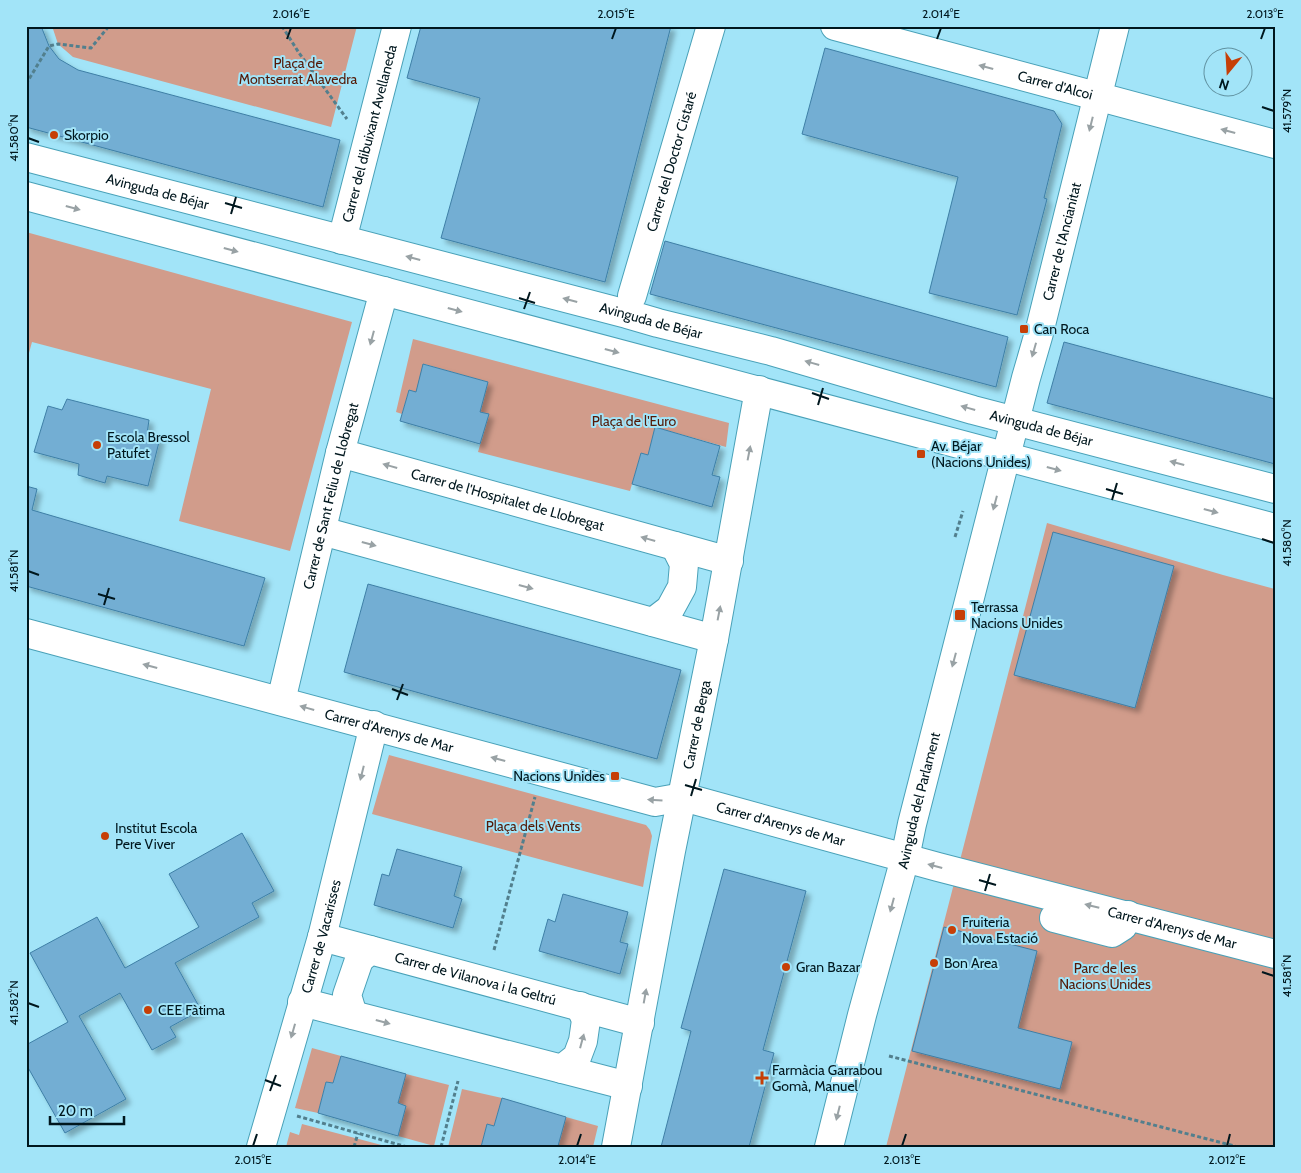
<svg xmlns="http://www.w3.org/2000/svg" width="1301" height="1173" font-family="Cabin,sans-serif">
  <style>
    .green { fill: #d19c8b }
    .building { fill: #73aed3; stroke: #3e7fa6; filter: url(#shadow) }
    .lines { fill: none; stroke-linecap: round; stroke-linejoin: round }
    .minor-casing { stroke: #49a1b8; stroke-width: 30 }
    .major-casing { stroke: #49a1b8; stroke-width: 30 }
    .path { stroke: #527f8d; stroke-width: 3; stroke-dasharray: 4 2.5; stroke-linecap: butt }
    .minor { stroke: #fff; stroke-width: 28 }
    .major { stroke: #fff; stroke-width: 28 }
    .oneway { fill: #99a2a5 }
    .ticks { fill: none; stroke: #00171e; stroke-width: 2 }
    .poi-dot { fill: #c63f07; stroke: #a2e4f8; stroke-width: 2 }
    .labels { text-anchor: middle; stroke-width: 4; stroke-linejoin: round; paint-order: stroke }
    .park-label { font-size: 14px; fill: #541a07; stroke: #a2e4f8 }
    .street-label { font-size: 14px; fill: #00171e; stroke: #a2e4f8 }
    .poi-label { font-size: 14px; fill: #00171e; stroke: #a2e4f8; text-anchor: start }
    .neatline { fill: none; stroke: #00171e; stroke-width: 2 }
    .ticks-label { font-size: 12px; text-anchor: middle; fill: #00171e }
  </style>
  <defs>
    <filter id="shadow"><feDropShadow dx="4.5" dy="4.5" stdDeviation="2.5" flood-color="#0004"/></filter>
  </defs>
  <rect width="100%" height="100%" fill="#a2e4f8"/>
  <path class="green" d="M52,26h305l-26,101 -258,-70 -15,-13z
    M26,232l326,90 -62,229 -111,-30 32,-132 -179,-47 -6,22z
    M413,339l316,84 -3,24 -71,-20 -7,28 -7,-2 -11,38 -152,-39 11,-38 -9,-2 8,-30 -64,-18 -8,28 -7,-2 -7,24 -6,-2z
    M1047,523l176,52 52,14v558h-389z
    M389,755l257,70 4,5 2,6 -9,51 -271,-73z
    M312,1048l29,8 -8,27 -7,-1 -8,31 -23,-5z
    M406,1074l43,11 -15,61 -36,-10 8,-30 -8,-3z
    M462,1089l40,9 -8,28 -7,-2 -6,23h-33z
    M566,1117l32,9 -5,21 -35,-1z
    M302,1124l87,23h-103l4,-15 9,3z"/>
  <path class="building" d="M26,26h15l8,20 10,13 19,11 262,70 -17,67 -297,-80z
    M421,26h250l-66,256 -164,-44 39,-140 -73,-20z
    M825,48l229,63 8,13 -18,74 3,1 -30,116 -88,-22 29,-116 -156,-43z
    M665,241l343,96 -12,50 -346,-93z
    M1064,342l211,57v65l-228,-61z
    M423,364l65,18 -8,30 9,2 -9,30 -80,-23 9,-31 7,2z
    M67,399l82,21 -2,14 13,4 -12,48 -41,-10 -2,7 -27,-8 1,-11 -45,-12 14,-46 14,4z
    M655,427l65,19 -8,29 8,2 -8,30 -80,-23 9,-31 7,2z
    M26,486l11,3 -5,21 233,68 -21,68 -218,-60z
    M1053,532l121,34 -39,142 -121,-33z
    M368,584l313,86 -24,89 -313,-87z
    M242,833l32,58 -22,12 7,14 -84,46 26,47 -31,17 6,10 -24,13 -32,-57 -41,23 47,83 -61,34 -39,-69v-19l42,-23 -38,-69 67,-36 28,51 74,-41 -30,-53z
    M397,849l65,18 -8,29 8,3 -9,29 -79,-23 8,-31 7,2z
    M724,869l82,22 -43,159 11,3 -25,94h-88l30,-116 -10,-3z
    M563,894l65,18 -8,30 8,2 -8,30 -81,-23 9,-32 7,3z
    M944,927l93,24 -19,77 54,14 -12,47 -148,-38z
    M341,1056l65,18 -8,29 8,3 -8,30 -80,-23 8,-31 7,1z
    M502,1098l64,19 -8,29 4,1h-81l6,-23 7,2z"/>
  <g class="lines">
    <defs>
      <g id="minor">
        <path id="s1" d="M835,26l440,118"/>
        <path id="s2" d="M342,240l55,-214"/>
        <path id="s3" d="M632,296l79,-270"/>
        <path id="s4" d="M340,453l389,108"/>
        <path d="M322,531l392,108"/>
        <path d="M653,622l17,-13 12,-22 2,-23 -9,-18"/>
        <path id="s5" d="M26,633l629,169 28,-5 255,70 337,87"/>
        <path id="s6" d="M281,701l59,-248 44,-162"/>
        <path d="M1054,918l58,15 11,-7 5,-11"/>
        <path id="s7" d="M322,937l318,86"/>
        <path d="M302,1002l326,84"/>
        <path d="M353,1015l-6,-20 12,-35 11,-10"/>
        <path d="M562,1069l15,-12 6,-16 3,-21 -6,-14"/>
        <path id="s8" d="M261,1147l61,-210 52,-212"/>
        <path id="s9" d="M616,1147l55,-296 43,-212 45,-249"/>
        <path id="s10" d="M829,1147l33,-132 43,-157 7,-34 114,-446 13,-45 76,-307"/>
      </g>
      <g id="major">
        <path id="s11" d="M26,157l601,157 31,9 113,28 202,59 302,79"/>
        <path d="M26,196l1249,332"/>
      </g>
    </defs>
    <use href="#minor" class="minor-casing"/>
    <use href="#major" class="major-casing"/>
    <path class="path" d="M282,26l17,27 48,66
      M26,84l23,-38 9,-2 33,4 18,-22
      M955,537l8,-26
      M494,950l41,-153
      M889,1056l349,91
      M297,1116l110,31
      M354,1147l4,-14
      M441,1147l17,-66"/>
    <use href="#minor" class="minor"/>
    <use href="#major" class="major"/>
  </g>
  <defs><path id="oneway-solid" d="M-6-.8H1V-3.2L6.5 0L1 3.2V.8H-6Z" transform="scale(1.25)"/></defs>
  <g class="oneway">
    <use href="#oneway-solid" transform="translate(986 67) rotate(-165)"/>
    <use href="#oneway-solid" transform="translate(1091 124) rotate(104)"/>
    <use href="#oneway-solid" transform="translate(1228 131) rotate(-165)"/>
    <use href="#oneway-solid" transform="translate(73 208) rotate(15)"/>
    <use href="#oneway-solid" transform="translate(231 250) rotate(15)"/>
    <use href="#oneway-solid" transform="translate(413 258) rotate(-165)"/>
    <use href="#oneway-solid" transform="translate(570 300) rotate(-165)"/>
    <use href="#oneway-solid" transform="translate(455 310) rotate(15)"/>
    <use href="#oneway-solid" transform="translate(372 338) rotate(105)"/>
    <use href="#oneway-solid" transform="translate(1034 350) rotate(106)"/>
    <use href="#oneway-solid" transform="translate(612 351) rotate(15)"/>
    <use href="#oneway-solid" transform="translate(812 363) rotate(-164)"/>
    <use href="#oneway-solid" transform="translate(968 408) rotate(-164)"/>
    <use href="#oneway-solid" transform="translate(749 453) rotate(-79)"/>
    <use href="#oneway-solid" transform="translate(1177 463) rotate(-165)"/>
    <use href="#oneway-solid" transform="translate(390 466) rotate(-164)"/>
    <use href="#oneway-solid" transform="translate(1054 469) rotate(15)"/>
    <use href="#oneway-solid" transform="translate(995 503) rotate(105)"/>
    <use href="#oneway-solid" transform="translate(1211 511) rotate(15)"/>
    <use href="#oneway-solid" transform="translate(648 539) rotate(-164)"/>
    <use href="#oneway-solid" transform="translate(369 544) rotate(15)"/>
    <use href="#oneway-solid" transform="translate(526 587) rotate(15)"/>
    <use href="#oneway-solid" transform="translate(719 613) rotate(-79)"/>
    <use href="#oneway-solid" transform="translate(954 660) rotate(105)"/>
    <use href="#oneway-solid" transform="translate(150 666) rotate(-165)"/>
    <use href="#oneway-solid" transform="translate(307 708) rotate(-164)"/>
    <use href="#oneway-solid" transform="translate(498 759) rotate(-165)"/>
    <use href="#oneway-solid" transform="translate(362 773) rotate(104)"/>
    <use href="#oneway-solid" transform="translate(655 800) rotate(-176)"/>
    <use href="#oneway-solid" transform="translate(935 866) rotate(-165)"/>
    <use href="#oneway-solid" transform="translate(892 905) rotate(105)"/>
    <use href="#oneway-solid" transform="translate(1092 906) rotate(-166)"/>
    <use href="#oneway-solid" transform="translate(645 996) rotate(-80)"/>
    <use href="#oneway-solid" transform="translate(383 1022) rotate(15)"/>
    <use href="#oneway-solid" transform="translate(293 1031) rotate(106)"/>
    <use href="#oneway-solid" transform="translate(582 1041) rotate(-75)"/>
    <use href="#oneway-solid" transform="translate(838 1113) rotate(104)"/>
  </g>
  <path class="ticks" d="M287,39l4,-11M612,39l4,-11M937,39l4,-11M1261,39l4,-11M1262,107l12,4M28,138l11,4M225,203l17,5M231,214l5,-17M519,298l16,5M524,309l6,-17M812,393l17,6M818,405l5,-17M1106,489l17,5M1112,500l5,-17M1262,539l12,4M28,571l11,4M98,594l17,5M104,605l5,-17M392,689l16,6M397,700l6,-16M685,785l17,5M691,796l5,-17M979,880l17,5M985,891l5,-17M1262,972l12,4M28,1003l11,4M265,1080l16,6M270,1091l6,-16M253,1146l4,-12M577,1146l4,-12M902,1146l4,-12M1227,1146l3,-12"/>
  <g class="poi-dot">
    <circle cx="54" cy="135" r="5"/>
    <rect x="1019" y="324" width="10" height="10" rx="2.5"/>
    <circle cx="97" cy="445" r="5"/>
    <rect x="916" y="449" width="10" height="10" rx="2.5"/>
    <rect x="954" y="609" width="12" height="12" rx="2.5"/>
    <rect x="610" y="771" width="10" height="10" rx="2.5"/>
    <circle cx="105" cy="836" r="5"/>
    <circle cx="952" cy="930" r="5"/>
    <circle cx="934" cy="963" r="5"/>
    <circle cx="786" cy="967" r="5"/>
    <circle cx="148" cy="1010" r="5"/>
    <path d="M759.5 1070.5h5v5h5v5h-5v5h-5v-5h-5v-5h5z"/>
  </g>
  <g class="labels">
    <g class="park-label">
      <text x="298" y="68">Plaça de<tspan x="298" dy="16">Montserrat Alavedra</tspan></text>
      <text x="634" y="426">Plaça de l'Euro</text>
      <text x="533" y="831">Plaça dels Vents</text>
      <text x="1105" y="973">Parc de les<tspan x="1105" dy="16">Nacions Unides</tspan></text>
    </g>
    <g class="street-label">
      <text dy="5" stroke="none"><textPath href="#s1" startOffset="228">Carrer d'Alcoi</textPath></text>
      <text dy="5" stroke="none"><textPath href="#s2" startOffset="110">Carrer del dibuixant Avellaneda</textPath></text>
      <text dy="5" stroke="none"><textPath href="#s3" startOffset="140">Carrer del Doctor Cistaré</textPath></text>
      <text dy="5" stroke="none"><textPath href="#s11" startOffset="136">Avinguda de Béjar</textPath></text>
      <text dy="5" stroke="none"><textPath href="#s10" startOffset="935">Carrer de l'Ancianitat</textPath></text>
      <text dy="5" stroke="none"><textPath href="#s11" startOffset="646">Avinguda de Béjar</textPath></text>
      <text dy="5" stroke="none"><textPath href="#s11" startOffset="1051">Avinguda de Béjar</textPath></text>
      <text dy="5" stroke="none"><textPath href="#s6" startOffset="211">Carrer de Sant Feliu de Llobregat</textPath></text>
      <text dy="5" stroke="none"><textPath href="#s4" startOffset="174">Carrer de l'Hospitalet de Llobregat</textPath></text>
      <text dy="5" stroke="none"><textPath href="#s9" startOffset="430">Carrer de Berga</textPath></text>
      <text dy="5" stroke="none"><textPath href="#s5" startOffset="376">Carrer d'Arenys de Mar</textPath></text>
      <text dy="5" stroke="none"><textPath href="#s10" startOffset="358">Avinguda del Parlament</textPath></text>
      <text dy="5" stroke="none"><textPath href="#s5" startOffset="781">Carrer d'Arenys de Mar</textPath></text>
      <text dy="5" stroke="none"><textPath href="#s5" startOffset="1186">Carrer d'Arenys de Mar</textPath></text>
      <text dy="5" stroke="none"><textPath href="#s8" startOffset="219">Carrer de Vacarisses</textPath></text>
      <text dy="5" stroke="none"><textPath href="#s7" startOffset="159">Carrer de Vilanova i la Geltrú</textPath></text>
    </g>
    <g class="poi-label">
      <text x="64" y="140">Skorpio</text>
      <text x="1034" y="334">Can Roca</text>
      <text x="107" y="442">Escola Bressol<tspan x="107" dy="16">Patufet</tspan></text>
      <text x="931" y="451">Av. Béjar<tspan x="931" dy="16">(Nacions Unides)</tspan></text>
      <text x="971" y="612">Terrassa<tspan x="971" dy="16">Nacions Unides</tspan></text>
      <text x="605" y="781" text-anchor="end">Nacions Unides</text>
      <text x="115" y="833">Institut Escola<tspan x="115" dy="16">Pere Viver</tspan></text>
      <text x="962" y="927">Fruiteria<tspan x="962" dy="16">Nova Estació</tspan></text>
      <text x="944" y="968">Bon Area</text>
      <text x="796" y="972">Gran Bazar</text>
      <text x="158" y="1015">CEE Fàtima</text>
      <text x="772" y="1075">Farmàcia Garrabou<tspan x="772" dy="16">Gomà, Manuel</tspan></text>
    </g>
  </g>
  <rect width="1301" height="1173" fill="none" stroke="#a2e4f8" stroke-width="55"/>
  <g transform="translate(1228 72) rotate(198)"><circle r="24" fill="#a2e4f8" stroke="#6192a1"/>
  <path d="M0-4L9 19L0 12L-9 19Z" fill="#c63f07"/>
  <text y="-8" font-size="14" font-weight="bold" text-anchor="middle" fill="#00171e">N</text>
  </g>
  <path d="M50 1116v8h74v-8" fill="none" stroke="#00171e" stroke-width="2.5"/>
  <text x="58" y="1116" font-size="15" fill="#00171e" stroke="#a2e4f8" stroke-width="4" paint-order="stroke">20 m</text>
  <rect x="28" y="28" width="1246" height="1118" class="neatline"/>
  <g class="ticks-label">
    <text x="291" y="18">2.016°E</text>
    <text x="616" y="18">2.015°E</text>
    <text x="941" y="18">2.014°E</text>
    <text x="1265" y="18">2.013°E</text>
    <text transform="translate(1287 111) rotate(-90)" y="4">41.579°N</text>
    <text transform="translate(14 138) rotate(-90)" y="4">41.580°N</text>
    <text transform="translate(1287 543) rotate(-90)" y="4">41.580°N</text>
    <text transform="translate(14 571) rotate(-90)" y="4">41.581°N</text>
    <text transform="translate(1287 976) rotate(-90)" y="4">41.581°N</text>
    <text transform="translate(14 1003) rotate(-90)" y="4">41.582°N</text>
    <text x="253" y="1164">2.015°E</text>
    <text x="577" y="1164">2.014°E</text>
    <text x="902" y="1164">2.013°E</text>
    <text x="1227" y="1164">2.012°E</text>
  </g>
</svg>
